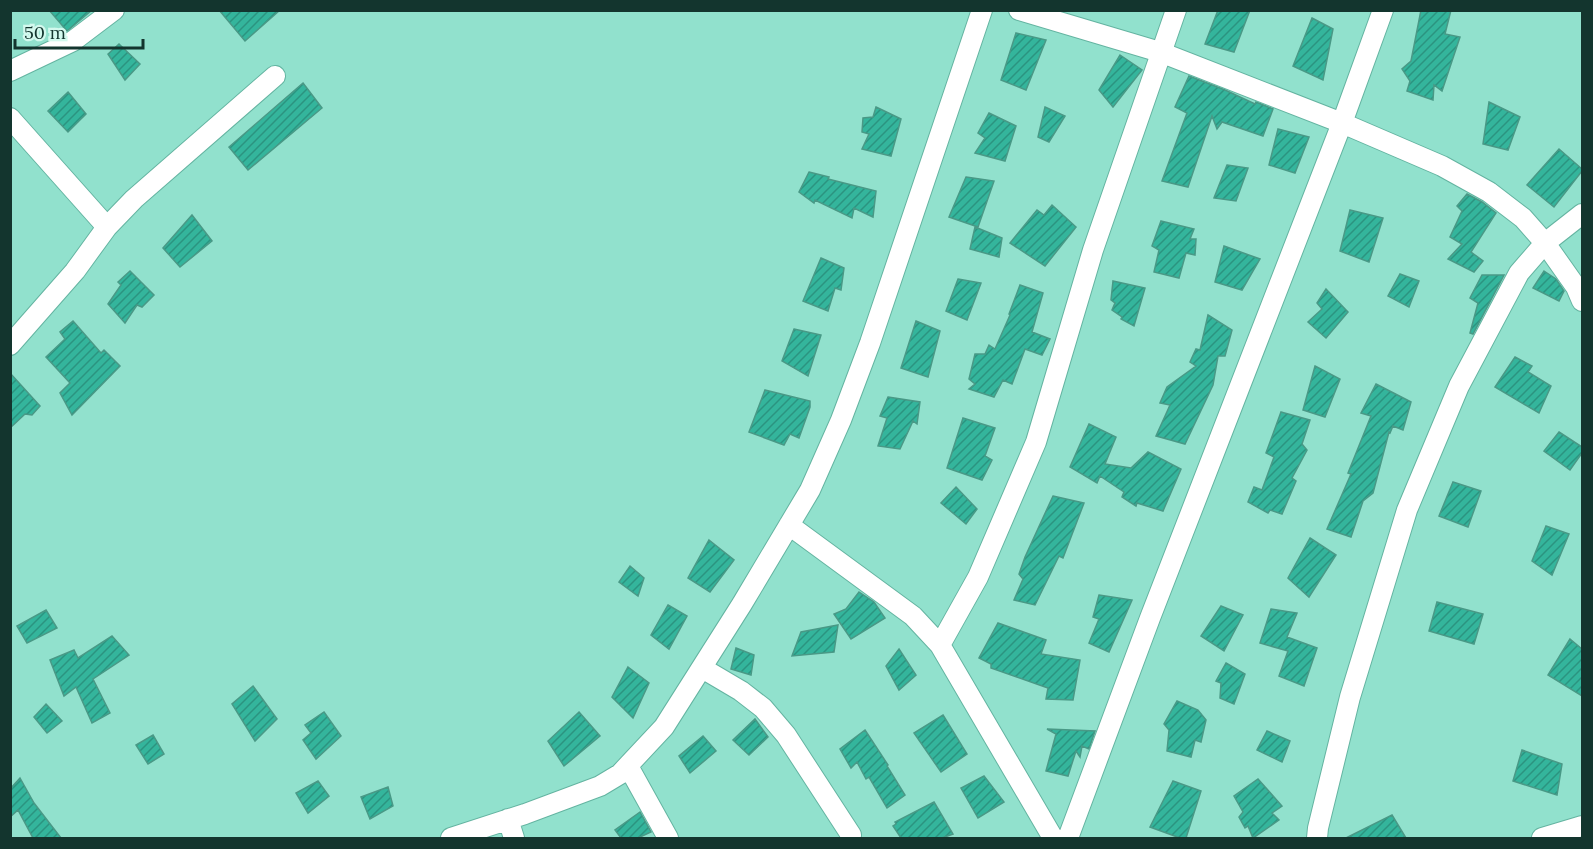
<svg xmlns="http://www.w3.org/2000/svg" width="1593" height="849" font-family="Lora,serif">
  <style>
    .building { fill: url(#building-hatch); stroke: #499986; stroke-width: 1.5 }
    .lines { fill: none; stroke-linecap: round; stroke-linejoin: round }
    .minor-casing { stroke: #64b4a1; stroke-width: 22 }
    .minor { stroke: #fff; stroke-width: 20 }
  </style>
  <defs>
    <pattern id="building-hatch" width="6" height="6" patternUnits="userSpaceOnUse" patternTransform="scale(1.5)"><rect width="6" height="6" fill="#34b59c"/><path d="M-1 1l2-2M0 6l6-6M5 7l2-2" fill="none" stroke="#2b9480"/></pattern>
  </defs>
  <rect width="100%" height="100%" fill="#91e1cd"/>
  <path class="building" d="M49,10h43l-25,21z
    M219,10h61l-35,31z
    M1218,10h32l-16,42 -29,-8z
    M1421,10h30l-6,24 15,3 -18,54 -8,-6 -1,15 -26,-9 3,-10 -8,-12 9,-8z
    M1312,18l21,11 -10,51 -30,-14z
    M1016,33l30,7 -20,50 -25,-10z
    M119,44l21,20 -15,16 -17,-26z
    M1120,55l22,15 -29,37 -14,-17z
    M1189,76l36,14 30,14 1,-2 17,7 -10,27 -41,-14 -5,7 -5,-13 -24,71 -26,-6 25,-68 -12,-6z
    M303,83l19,25 -74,62 -19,-23z
    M68,92l18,22 -18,18 -20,-21z
    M1489,102l31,15 -12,33 -25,-6z
    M876,107l25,12 -10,37 -29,-7 7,-15 -7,-2 1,-14 10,-1z
    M1045,107l20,9 -16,26 -11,-5z
    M989,113l27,13 -11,35 -30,-8 10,-15 -7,-5z
    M1278,129l31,8 -14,36 -26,-8z
    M1559,149l23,20v2l-28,36 -27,-22z
    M1227,165l21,3 -12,33 -22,-3z
    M809,172l20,5 -1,2 48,12 -3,26 -19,-9 -2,10 -37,-18 -1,3 -15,-11z
    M966,177l28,4 -16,46 -29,-10z
    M1467,194l15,8 14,11 -25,39 12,9 -9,11 -26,-13 14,-15 -12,-7 12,-26 -5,-5z
    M1052,205l24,22 -31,39 -35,-23 27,-33 7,5z
    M1350,210l33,8 -14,44 -29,-11z
    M192,215l20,26 -32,26 -17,-19z
    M1161,221l33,8 -4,10h6l-1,16 -9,-2 -7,25 -25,-6 5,-22 -7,-4z
    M975,227l27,11 -3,19 -29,-8z
    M1224,246l36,13 -18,31 -27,-8z
    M821,258l23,10 -3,22 -6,-2 -7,23 -25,-10z
    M130,271l24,24 -12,12 -5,-2 -12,18 -17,-19 13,-19 -3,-3z
    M1544,271l12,8 8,12 -5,10 -26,-13z
    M1400,274l19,7 -10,26 -21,-11z
    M1482,275h22l-31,59 -3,-1 8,-30 -8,-5z
    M958,279l23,4 -14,37 -21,-9z
    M1113,281l32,7 -11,38 -13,-7 1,-2 -10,-7 3,-7 -4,-3z
    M1020,285l23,8 -11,39 18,7 -8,16 -17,-6 -13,35 -9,-4 -9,17 -25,-8 6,-5 -6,-5 6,-25h10l4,-9 6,4 15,-34 -1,-1z
    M1326,289l22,23 -22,26 -18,-16 14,-13 -5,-6z
    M1208,315l24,15 -7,26h-7l-5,29 -28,59 -29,-8 14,-31 -10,-2 7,-16 29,-21 -6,-4 6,-13 4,1z
    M73,321l28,32 3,-3 16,16 -48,49 -12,-22 10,-10 -24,-26 19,-18 -5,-7z
    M916,321l24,10 -12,46 -27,-9z
    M794,329l27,6 -13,41 -26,-15z
    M1515,357l17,9 -4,6 23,14 -12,27 -44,-26z
    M1315,366l25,13 -15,38 -22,-7z
    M10,373l30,33 -8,9 -7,-1 -15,14z
    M1376,384l35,18 -8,28 -10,-4 -3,7 -1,-1 -16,61 -10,8 -12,36 -24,-8 24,-55 -3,-1 23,-57 -10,-3z
    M765,390l45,11v6l-11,31 -9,-4 -6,11 -35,-13z
    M888,397l32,5 -3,22 -4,-3 -13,28 -22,-3 9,-28 -7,-2z
    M1281,412l29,8 -8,24 5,6 -15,28 4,3 -14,33 -12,-4 -2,3 -20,-11 6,-15 8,3 12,-33 -8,-4z
    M963,418l32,10 -10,28 7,4 -10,20 -35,-12z
    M1089,424l27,13 -11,27 26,4 17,-16 33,17 -18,42 -26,-8 -1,3 -14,-9 2,-5 -24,-16 -3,7 -27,-16z
    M1559,432l23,15v6l-12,17 -26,-19z
    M1453,482l28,9 -13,36 -29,-11z
    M956,487l21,22 -11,15 -25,-21z
    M1053,496l31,7 -21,55 -4,-2 -24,49 -21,-5 9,-21 -4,-5 6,-17z
    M1546,526l23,8 -17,41 -20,-14z
    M1310,538l26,17 -27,42 -21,-19z
    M709,540l25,20 -24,32 -22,-14z
    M630,566l14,12 -6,18 -19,-14z
    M859,592l15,10 11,16 -34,21 -17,-25 12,-5z
    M1099,595l33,5 -23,52 -20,-9 10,-24 -6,-2z
    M1437,602l46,12 -9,30 -45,-13z
    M668,605l19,11 -18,33 -18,-14z
    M1221,606l22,9 -19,36 -23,-15z
    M1271,609l26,4 -10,24 30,11 -13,38 -25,-10 9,-25 -28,-8z
    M46,610l11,18 -30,15 -10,-17z
    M998,623l48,17 -5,14 39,6 -7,40 -27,-1 2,-11 -57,-20v-4l-12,-6z
    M838,625l-4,27 -42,4 9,-24z
    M112,636l17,19 -36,24 17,34 -18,10 -16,-36 -12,9 -14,-36 24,-10 4,8z
    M1570,639l12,10v47l-34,-21z
    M736,648l18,7 -3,20 -20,-6z
    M899,649l17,26 -17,15 -13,-24z
    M1226,663l19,11 -11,30 -14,-6 1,-15 -5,-2z
    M628,667l21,16 -16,35 -21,-21z
    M253,686l24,33 -22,22 -23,-37z
    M1177,701l21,9 8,10 -5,22 -6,-2 -4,17 -24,-6 2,-21 -5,-6z
    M46,704l16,17 -15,12 -13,-16z
    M324,712l17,24 -25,23 -13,-19 8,-7 -6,-8z
    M579,712l21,24 -36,30 -16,-25z
    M943,715l24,39 -26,18 -27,-39z
    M755,719l13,18 -19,18 -16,-15z
    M1047,729l48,2 -6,18 -7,-3 -2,11 -4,-6 -8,25 -22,-5 10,-37z
    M865,730l23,35 -1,1 18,29 -18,13 -18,-31 -3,2 -9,-17 -6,6 -11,-19z
    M1267,731l23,10 -8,21 -25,-12z
    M153,735l11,19 -16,10 -12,-19z
    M703,736l13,15 -26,22 -11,-17z
    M1522,750l40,14 -5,31 -44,-14z
    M984,776l20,26 -26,16 -17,-30z
    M20,778l14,25 27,35h-28l-15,-28 -8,7v-28z
    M1258,779l24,27 -10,7 7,7 -26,18 -5,-12 -3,2 -6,-11 4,-5 -9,-16z
    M318,781l11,15 -21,17 -12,-20z
    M1173,781l28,10 -15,47h-6l-30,-11z
    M388,787l5,19 -23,13 -9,-22z
    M934,802l19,32 -11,4h-41l-8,-12 3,-2 -1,-2z
    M640,812l11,20 -13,6h-17l-6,-8z
    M1392,815l14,23h-60z"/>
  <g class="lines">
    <defs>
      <path id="minor" d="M1019,10l141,42 182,71 100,43 47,26 34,26 22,25 31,44 6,14
        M10,71l63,-30 41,-31
        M10,118l97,109
        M10,345l65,-74 32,-44 27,-28 141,-123
        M789,525l124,91 27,29 113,193
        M940,645l38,-68 58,-135 57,-192 83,-240
        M702,668l39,23 22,17 23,27 65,100
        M628,766l40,72
        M508,819l6,19
        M451,838l74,-24 75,-28 20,-12 44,-47 78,-123 68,-114 31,-70 29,-77 112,-333
        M1068,838l82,-220 192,-495 41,-113
        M1317,838l1,-10 32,-131 57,-187 52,-124 60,-113 26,-30 37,-29
        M1542,838l40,-12"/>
    </defs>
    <use href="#minor" class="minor-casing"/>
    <use href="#minor" class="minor"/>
  </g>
  <rect width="1593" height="849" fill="none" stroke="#13352e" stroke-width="24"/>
  <path d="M15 39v9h128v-9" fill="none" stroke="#13352e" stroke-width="3"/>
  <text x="24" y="39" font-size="18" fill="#13352e" stroke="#d3f9ee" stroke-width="4.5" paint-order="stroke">50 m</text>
</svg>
